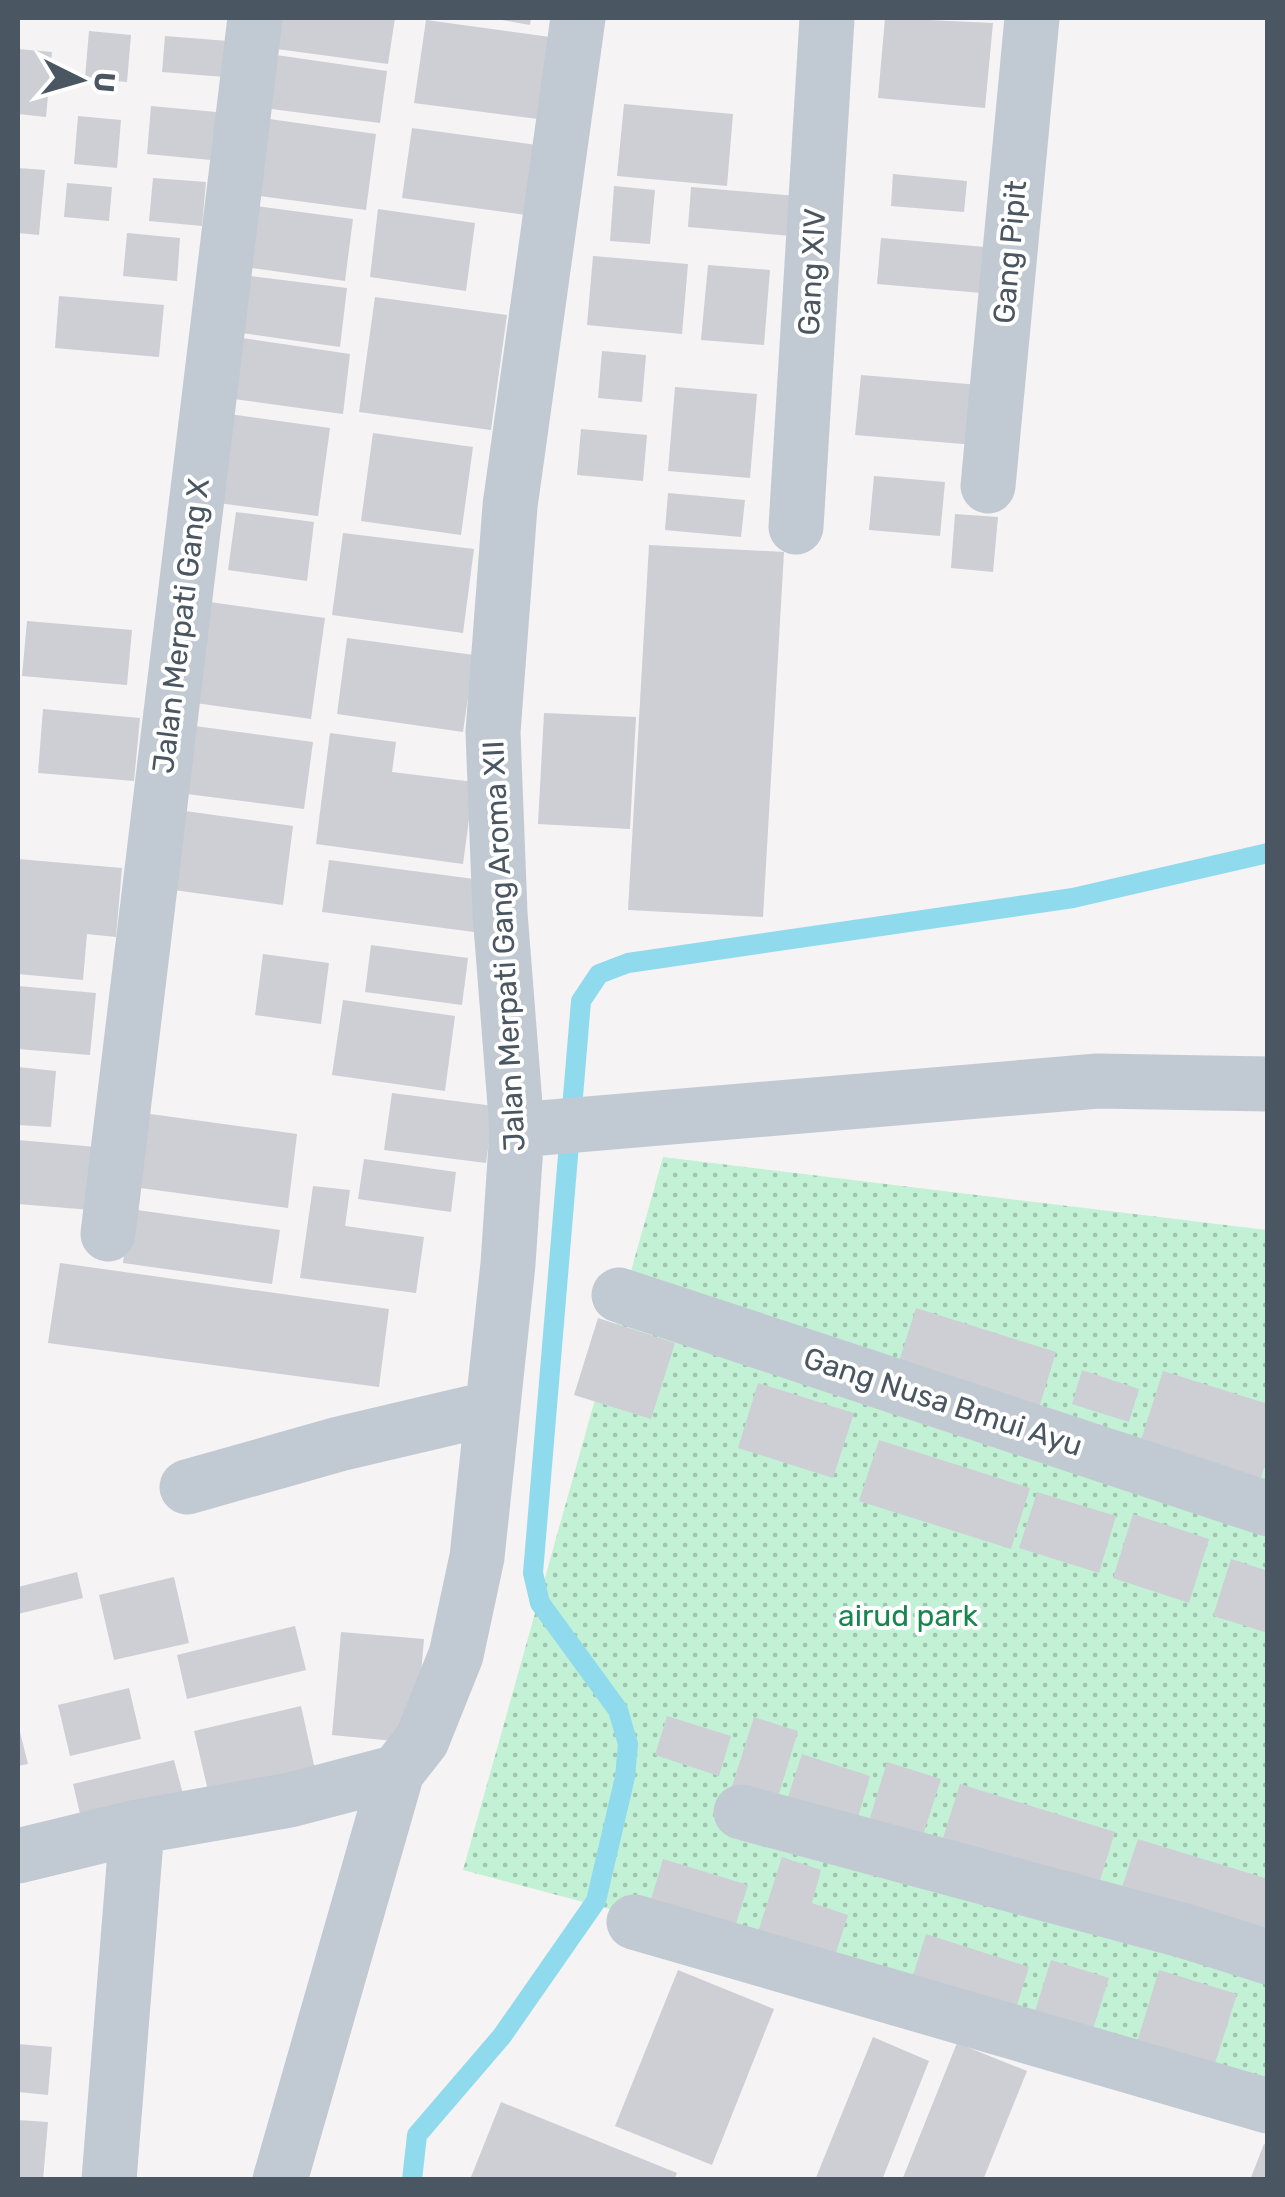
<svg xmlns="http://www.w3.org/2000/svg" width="1285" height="2197" font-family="Rubik,sans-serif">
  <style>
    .park { fill: url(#park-dots) }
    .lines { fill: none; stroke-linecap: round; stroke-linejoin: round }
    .stream { stroke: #90daee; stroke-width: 20 }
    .building { fill: #cdcfd5 }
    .street { stroke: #c1cad2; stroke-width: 55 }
    .labels { text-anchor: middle; stroke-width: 8; stroke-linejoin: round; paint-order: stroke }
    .street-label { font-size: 30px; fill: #4a5661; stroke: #fff }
    .park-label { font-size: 30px; fill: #17864f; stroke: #fff }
  </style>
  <defs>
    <pattern id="park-dots" width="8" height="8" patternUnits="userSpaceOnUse" patternTransform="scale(2.5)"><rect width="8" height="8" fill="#c3f1d5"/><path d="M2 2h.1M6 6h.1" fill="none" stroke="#a0c6b0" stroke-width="1.8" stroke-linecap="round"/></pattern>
  </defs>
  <rect width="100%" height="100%" fill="#f5f3f3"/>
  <path class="park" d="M663,1157l604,73v854l-804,-214z"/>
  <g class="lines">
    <path class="stream" d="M412,2180l5,-45 85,-99 94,-135 29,-124 3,-33 -10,-34 -78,-107 -7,-30 48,-572 18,-27 29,-11 445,-65 195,-45"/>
  </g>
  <path class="building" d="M266,18h129l-7,46 -126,-17z
    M491,18h40l-1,7z
    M885,18l108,5 -8,85 -107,-10z
    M426,20l124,17 -12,82 -124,-16z
    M89,31l42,4 -4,47 -42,-4z
    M165,36l76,6 -4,36 -75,-6z
    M18,49l34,3 -6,65 -28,-3z
    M255,52l132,19 -7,52 -132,-17z
    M624,104l109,10 -6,72 -110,-10z
    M151,106l76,7 -5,48 -75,-7z
    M78,116l43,4 -4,48 -43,-4z
    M255,117l121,17 -10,76 -121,-16z
    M412,128l132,18 -10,70 -132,-18z
    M18,168l27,2 -6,65 -21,-2z
    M893,174l74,7 -3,31 -73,-6z
    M153,178l53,4 -4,44 -53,-5z
    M67,183l45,4 -3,34 -45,-4z
    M614,186l41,4 -5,54 -40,-3z
    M691,187l117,10 -4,40 -116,-10z
    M240,204l113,15 -8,62 -114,-16z
    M378,209l97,14 -9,68 -96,-14z
    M127,233l53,5 -3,43 -54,-5z
    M881,238l116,10 -4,46 -116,-10z
    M593,256l95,8 -6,70 -95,-9z
    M708,265l62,5 -6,75 -63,-5z
    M235,274l112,14 -7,59 -113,-16z
    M59,296l105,9 -5,52 -104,-9z
    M375,297l132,18 -16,115 -132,-18z
    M235,337l115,17 -7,60 -117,-16z
    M602,351l44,4 -4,47 -44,-4z
    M861,375l119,10 -5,60 -120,-10z
    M675,387l82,7 -7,84 -82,-7z
    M229,414l101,14 -12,88 -100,-13z
    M581,429l66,6 -4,46 -66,-6z
    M373,433l100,14 -12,88 -100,-14z
    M874,476l71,6 -5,54 -71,-6z
    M668,493l77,7 -4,37 -76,-7z
    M236,512l78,10 -7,59 -79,-11z
    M955,514l43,3 -5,55 -42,-4z
    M343,533l131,16 -11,84 -131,-18z
    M649,545l135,7 -21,365 -135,-7z
    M195,600l130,18 -14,101 -130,-18z
    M27,621l105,9 -5,55 -105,-9z
    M347,638l127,17 -11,77 -126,-18z
    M43,709l97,9 -6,63 -96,-8z
    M544,713l92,4 -6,112 -92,-5z
    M180,724l133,18 -9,67 -133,-17z
    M330,733l66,9 -4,30 82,10 -11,82 -147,-20z
    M178,810l115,16 -10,79 -117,-16z
    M18,859l104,9 -6,69 -29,-3 -4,46 -65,-6z
    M329,860l153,20 -8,52 -152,-20z
    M371,945l97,13 -6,47 -97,-13z
    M263,954l66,9 -8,61 -66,-9z
    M18,986l78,7 -6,62 -72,-6z
    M343,1000l112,16 -10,75 -113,-16z
    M18,1067l38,4 -5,56 -33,-2z
    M392,1093l102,13 -8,57 -102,-13z
    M136,1112l161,22 -9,74 -162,-22z
    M18,1140l78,7 -5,63 -73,-6z
    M364,1159l92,13 -5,40 -93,-13z
    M313,1186l37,4 -5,36 79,11 -8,56 -116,-15z
    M130,1209l150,21 -8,54 -149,-21z
    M60,1263l329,46 -10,78 -331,-44z
    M916,1308l140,44 -20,66 -141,-44z
    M598,1318l77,25 -24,76 -77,-24z
    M1082,1370l57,19 -10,33 -57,-18z
    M1163,1371l105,33v52l-7,22 -120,-38z
    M758,1383l96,30 -21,65 -95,-30z
    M879,1440l151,48 -19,61 -152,-48z
    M1037,1492l79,24 -17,57 -80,-25z
    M1133,1514l76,25 -20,64 -76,-25z
    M1231,1559l37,12v62l-55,-17z
    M77,1572l6,26 -65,16v-27z
    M174,1577l15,66 -75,17 -15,-65z
    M295,1626l11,44 -119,29 -10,-44z
    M341,1632l83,7 -9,104 -83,-8z
    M129,1688l12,51 -71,17 -12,-51z
    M301,1706l15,68 -106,25 -16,-68z
    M667,1716l64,20 -12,40 -64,-21z
    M754,1717l44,14 -26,86 -45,-15z
    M18,1724l10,40 -10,2z
    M802,1754l68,22 -14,48 -70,-21z
    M174,1760l10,38 -102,24 -9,-38z
    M887,1762l54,17 -19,59 -53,-17z
    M960,1784l155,48 -18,58 -155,-49z
    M1138,1839l130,40v57l-147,-46z
    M782,1857l39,13 -9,33 36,12 -14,44 -83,-5z
    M663,1859l85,26 -14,45 -84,-27z
    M926,1934l103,33 -18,57 -103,-33z
    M1051,1960l58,18 -20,64 -58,-18z
    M678,1970l96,39 -62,156 -97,-39z
    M1159,1970l78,24 -26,82 -77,-24z
    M873,2037l56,24 -47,119h-67z
    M957,2043l70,28 -44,109h-81z
    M18,2044l34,3 -4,48 -30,-3z
    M501,2102l176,71 -3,7 -203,-3z
    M18,2120l30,2 -5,58h-25z
    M1264,2144l4,2v34h-18z"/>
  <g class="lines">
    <path class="street" d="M988,486l44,-468
      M796,527l31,-509
      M517,1130l581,-49 170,3
      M108,1234l147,-1216
      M619,1295l649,214
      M187,1487l152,-43 153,-36
      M741,1812l444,119 83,26
      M18,1856l119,-29 153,-27 107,-28 25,-32 34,-85 21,-98 31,-293 9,-134 -17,-217 -7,-181 17,-226 68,-488
      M634,1922l634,184
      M109,2180l28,-353
      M280,2180l117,-408"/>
  </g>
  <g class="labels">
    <g class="street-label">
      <text transform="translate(1010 252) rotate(-85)" y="10">Gang Pipit</text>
      <text transform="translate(812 272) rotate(-87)" y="10">Gang XIV</text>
      <text transform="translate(181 626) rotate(-83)" y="10">Jalan Merpati Gang X</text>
      <text transform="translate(504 946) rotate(-93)" y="10">Jalan Merpati Gang Aroma XII</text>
      <text transform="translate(943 1402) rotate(18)" y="10">Gang Nusa Bmui Ayu</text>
    </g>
    <g class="park-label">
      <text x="908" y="1626">airud park</text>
    </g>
  </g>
  <rect width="1285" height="2197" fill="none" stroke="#4a5661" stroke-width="40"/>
  <g transform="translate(80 80) rotate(95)" stroke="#ffffff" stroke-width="8" paint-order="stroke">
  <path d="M0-8L18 38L0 25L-18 38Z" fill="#4a5661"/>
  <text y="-15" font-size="28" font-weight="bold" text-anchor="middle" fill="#4a5661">U</text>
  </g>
</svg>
